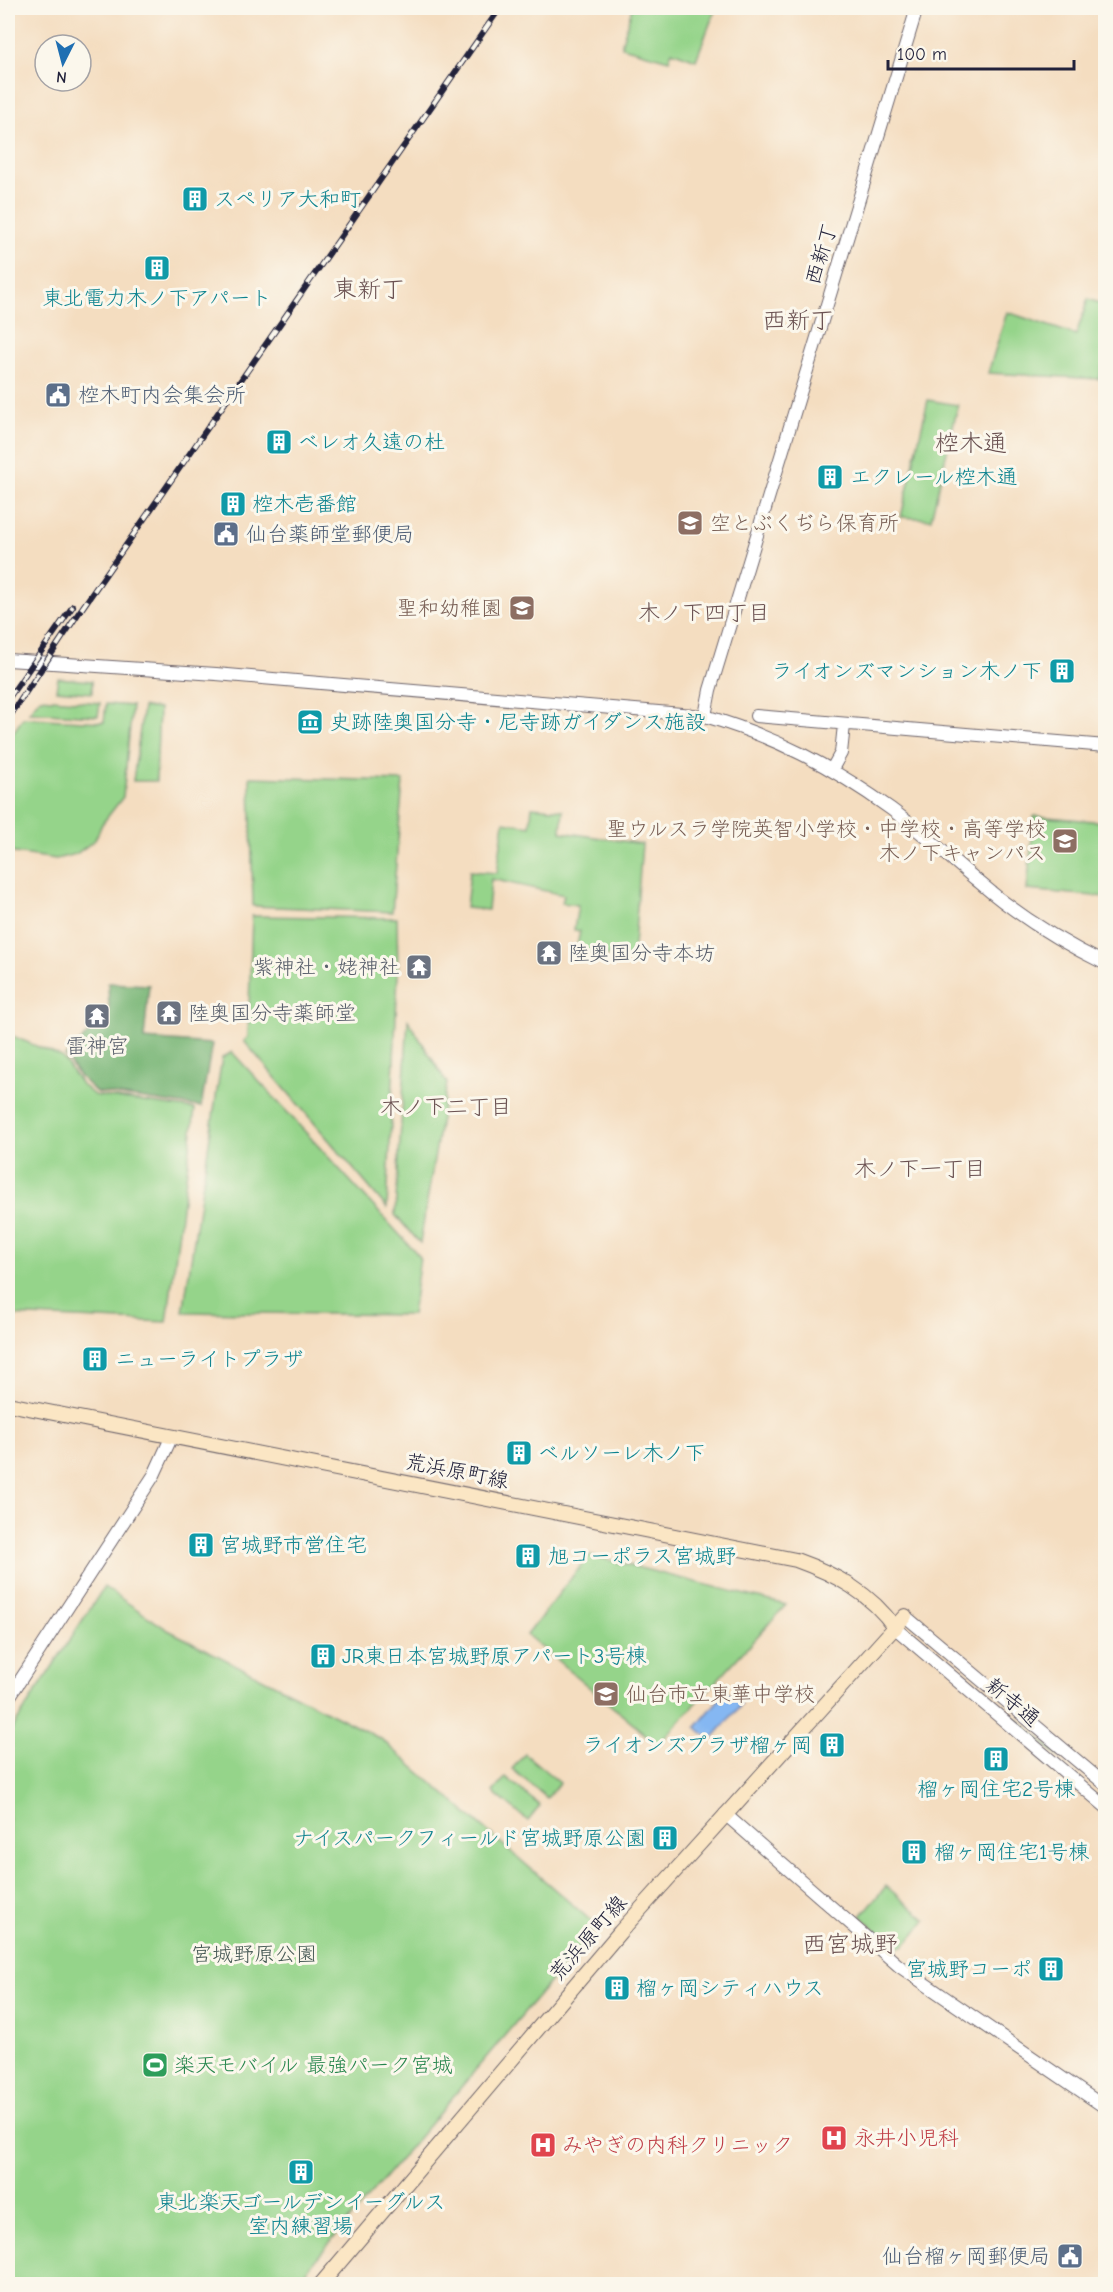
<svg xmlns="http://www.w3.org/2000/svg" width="1113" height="2292" font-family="'Comic Neue','Klee One',sans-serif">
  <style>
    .green { fill: #95d48a; stroke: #5c7b62; stroke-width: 1.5 }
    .forest { fill: #78b676; stroke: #4d6c58; stroke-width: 1.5 }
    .water { fill: #85b7f2; stroke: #546c96; stroke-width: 1.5 }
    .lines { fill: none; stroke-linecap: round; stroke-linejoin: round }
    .tertiary-casing { stroke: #6c636a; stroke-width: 14 }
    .secondary-casing { stroke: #6c636a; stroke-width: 16 }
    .tertiary { stroke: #fff; stroke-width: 12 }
    .secondary { stroke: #fbe6c4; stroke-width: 14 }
    .rail-casing { stroke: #22223b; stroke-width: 6 }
    .rail { stroke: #fbf7ec; stroke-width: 4; stroke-dasharray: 11; stroke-linecap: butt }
    .labels { text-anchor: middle; stroke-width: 6; stroke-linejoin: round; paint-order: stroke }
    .culture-label { font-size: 21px; fill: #0d838f; stroke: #fbf7ec; text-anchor: start }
    .street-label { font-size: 21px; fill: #22223b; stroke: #fbf7ec }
    .service-label { font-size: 21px; fill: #4e5e75; stroke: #fbf7ec; text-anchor: start }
    .education-label { font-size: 21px; fill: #785e54; stroke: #fbf7ec; text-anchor: start }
    .worship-label { font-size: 21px; fill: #5b616d; stroke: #fbf7ec; text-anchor: start }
    .park-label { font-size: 21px; fill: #445753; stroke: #fbf7ec }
    .leisure-label { font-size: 21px; fill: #27864d; stroke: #fbf7ec; text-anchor: start }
    .health-label { font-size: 21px; fill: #be3a42; stroke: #fbf7ec; text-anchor: start }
    .neighbourhood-label { font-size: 22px; fill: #6b5252; stroke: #fbf7ec }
    .quarter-label { font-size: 24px; fill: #6b5252; stroke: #fbf7ec }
  </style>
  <rect width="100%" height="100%" fill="#fbf7ec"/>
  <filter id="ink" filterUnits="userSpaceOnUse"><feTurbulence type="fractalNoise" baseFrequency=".0167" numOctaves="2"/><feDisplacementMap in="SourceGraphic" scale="12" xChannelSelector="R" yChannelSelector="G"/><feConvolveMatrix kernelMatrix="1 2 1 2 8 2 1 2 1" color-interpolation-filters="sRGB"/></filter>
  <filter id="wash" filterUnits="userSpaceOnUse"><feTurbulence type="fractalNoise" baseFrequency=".008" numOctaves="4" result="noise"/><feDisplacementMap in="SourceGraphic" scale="24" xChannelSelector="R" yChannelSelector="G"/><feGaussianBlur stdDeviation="1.35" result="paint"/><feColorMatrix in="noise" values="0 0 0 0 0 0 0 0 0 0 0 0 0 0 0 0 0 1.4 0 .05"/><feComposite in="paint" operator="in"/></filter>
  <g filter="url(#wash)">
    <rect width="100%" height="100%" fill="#f4ddc0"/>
    <path class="green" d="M632,8h84l-20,52 -24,-9 -3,9 -47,-13v-5z
      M1088,299l17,6v54l-6,20 -111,-6 19,-61 69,23z
      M928,400l30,5 -27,114 -30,-2z
      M58,678l34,3v12l-36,-3z
      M40,698l60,5 -2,13 -69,-4z
      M106,704l26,2 -9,91 -21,27 -7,16 -19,14 -20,5 -48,-7v-112l15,-22 81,4z
      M143,707l16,2 -3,72h-23z
      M250,777l153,4 -11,131 -139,-6z
      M532,807l31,3 -2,22 81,12 -9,115 -57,-8 4,-20 -6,-1 4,-25 -16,-2 2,-8 -73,-16 -3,31 -22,-2 4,-37 27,2 7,-51 26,4z
      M1034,816l71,6v75l-78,-7z
      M252,916l145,2 1,56 -11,234 -143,-167 4,-4z
      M408,1020l39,63 -27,160 -25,-28z
      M8,1034l54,23 19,27 13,11 101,14 -28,213 -159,-7z
      M232,1052l188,205 -8,58 -229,-3 39,-254z
      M589,1555l197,50 -128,140 -131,-110z
      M104,1587l64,43 213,109 216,187 -302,358h-287v-549z
      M974,1684l85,70v3l-85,-70z
      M525,1754l35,29 -13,15 -35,-29z
      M506,1777l34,29 -12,15 -35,-29z
      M886,1886l40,34 -22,26 -9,1 -34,-31z"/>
    <path class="forest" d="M108,983l41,2 -5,54 68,5 -11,63 -105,-15 -17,-16 -14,-20 21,-20 23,-26z"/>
    <path class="water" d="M726,1691l16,13 -31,36 -15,-13z"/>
  </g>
  <g filter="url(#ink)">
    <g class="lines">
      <defs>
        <path id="tertiary" d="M8,660l208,14 489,42c71,21 126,50 186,93 31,23 59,49 88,73 38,33 82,60 127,82
          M705,716l5,-26 207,-682
          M756,716l350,30
          M832,769l9,-16 3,-28
          M905,1616l201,169
          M895,1628l211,179
          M8,1699l146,-224 17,-37
          M725,1814l174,152 207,142"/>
        <path id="secondary" d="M8,1404l788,156c39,14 75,33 99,68
          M321,2284l299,-352 285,-316"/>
      </defs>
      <use href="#tertiary" class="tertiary-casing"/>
      <use href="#secondary" class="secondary-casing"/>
      <use href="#tertiary" class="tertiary"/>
      <use href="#secondary" class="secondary"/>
      <defs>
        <path id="rail" d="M8,699l65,-93
          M8,719l70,-105 422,-606"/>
      </defs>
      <use href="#rail" class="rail-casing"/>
      <use href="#rail" class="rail"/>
    </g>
  </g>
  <defs>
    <symbol id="building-square" viewBox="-11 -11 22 22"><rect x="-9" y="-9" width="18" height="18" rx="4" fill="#0f9aa8" stroke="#fbf7ec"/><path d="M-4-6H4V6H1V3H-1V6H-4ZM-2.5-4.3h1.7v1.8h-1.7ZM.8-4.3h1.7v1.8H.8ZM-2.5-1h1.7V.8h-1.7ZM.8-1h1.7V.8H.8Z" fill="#fff"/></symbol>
    <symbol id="civic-square" viewBox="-11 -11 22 22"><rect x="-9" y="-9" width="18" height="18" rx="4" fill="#5c6f8a" stroke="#fbf7ec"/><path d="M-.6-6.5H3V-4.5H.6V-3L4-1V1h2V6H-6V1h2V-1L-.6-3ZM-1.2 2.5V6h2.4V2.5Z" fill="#fff"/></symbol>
    <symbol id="school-square" viewBox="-11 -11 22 22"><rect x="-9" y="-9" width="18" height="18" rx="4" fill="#8d6e63" stroke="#fbf7ec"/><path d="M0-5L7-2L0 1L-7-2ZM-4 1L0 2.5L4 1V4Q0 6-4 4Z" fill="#fff"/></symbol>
    <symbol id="museum-square" viewBox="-11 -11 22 22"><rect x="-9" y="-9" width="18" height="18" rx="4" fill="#0f9aa8" stroke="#fbf7ec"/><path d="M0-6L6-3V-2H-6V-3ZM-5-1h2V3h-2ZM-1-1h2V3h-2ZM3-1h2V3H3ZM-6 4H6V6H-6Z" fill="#fff"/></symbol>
    <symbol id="temple-square" viewBox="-11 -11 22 22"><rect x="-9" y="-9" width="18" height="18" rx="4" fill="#6b7280" stroke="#fbf7ec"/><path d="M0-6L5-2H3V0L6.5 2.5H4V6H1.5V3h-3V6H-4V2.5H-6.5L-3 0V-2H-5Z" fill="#fff"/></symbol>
    <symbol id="stadium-square" viewBox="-11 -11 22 22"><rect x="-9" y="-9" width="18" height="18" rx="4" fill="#2e9e5b" stroke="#fbf7ec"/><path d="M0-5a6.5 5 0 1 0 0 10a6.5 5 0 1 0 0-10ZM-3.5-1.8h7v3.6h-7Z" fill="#fff"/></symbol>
    <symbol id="hospital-square" viewBox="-11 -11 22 22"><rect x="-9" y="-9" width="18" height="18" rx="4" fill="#e0444e" stroke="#fbf7ec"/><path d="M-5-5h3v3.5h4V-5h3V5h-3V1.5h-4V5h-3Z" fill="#fff"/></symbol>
  </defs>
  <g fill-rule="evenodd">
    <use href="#building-square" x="180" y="184" width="30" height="30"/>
    <use href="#building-square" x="142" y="253" width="30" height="30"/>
    <use href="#civic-square" x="43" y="380" width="30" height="30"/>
    <use href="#building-square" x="264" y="427" width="30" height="30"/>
    <use href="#building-square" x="815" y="462" width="30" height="30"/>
    <use href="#building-square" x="218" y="489" width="30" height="30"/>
    <use href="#school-square" x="675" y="508" width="30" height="30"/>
    <use href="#civic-square" x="211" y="519" width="30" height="30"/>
    <use href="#school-square" x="507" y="593" width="30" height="30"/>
    <use href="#building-square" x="1047" y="656" width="30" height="30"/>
    <use href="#museum-square" x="295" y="707" width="30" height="30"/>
    <use href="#school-square" x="1050" y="826" width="30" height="30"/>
    <use href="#temple-square" x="534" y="938" width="30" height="30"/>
    <use href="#temple-square" x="404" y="952" width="30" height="30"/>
    <use href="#temple-square" x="154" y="998" width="30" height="30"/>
    <use href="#temple-square" x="82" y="1001" width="30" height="30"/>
    <use href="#building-square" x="80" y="1344" width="30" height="30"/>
    <use href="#building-square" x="504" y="1438" width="30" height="30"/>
    <use href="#building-square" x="186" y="1530" width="30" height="30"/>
    <use href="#building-square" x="513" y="1541" width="30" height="30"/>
    <use href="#building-square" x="308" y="1641" width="30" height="30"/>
    <use href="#school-square" x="591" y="1679" width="30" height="30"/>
    <use href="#building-square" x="817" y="1730" width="30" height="30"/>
    <use href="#building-square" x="981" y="1744" width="30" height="30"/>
    <use href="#building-square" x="650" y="1823" width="30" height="30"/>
    <use href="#building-square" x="899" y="1837" width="30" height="30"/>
    <use href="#building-square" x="1036" y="1954" width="30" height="30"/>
    <use href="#building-square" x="602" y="1973" width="30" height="30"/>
    <use href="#stadium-square" x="140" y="2050" width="30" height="30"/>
    <use href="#hospital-square" x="819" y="2123" width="30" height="30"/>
    <use href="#hospital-square" x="528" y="2130" width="30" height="30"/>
    <use href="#building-square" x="286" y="2157" width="30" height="30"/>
    <use href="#civic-square" x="1055" y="2241" width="30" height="30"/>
  </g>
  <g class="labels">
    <g class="culture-label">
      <text x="214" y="206">スペリア大和町</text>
      <text x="157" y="305" text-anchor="middle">東北電力木ノ下アパート</text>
      <text x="298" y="449">ベレオ久遠の杜</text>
      <text x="850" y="484">エクレール椌木通</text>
      <text x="252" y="511">椌木壱番館</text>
      <text x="1042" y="678" text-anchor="end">ライオンズマンション木ノ下</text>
      <text x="330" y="729">史跡陸奥国分寺・尼寺跡ガイダンス施設</text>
      <text x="115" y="1366">ニューライトプラザ</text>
      <text x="538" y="1460">ベルソーレ木ノ下</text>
      <text x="220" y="1552">宮城野市営住宅</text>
      <text x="548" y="1563">旭コーポラス宮城野</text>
      <text x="342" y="1663">JR東日本宮城野原アパート3号棟</text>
      <text x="812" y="1752" text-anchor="end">ライオンズプラザ榴ヶ岡</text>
      <text x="996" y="1796" text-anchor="middle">榴ヶ岡住宅2号棟</text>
      <text x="646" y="1845" text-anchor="end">ナイスパークフィールド宮城野原公園</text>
      <text x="934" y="1859">榴ヶ岡住宅1号棟</text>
      <text x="1032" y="1976" text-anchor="end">宮城野コーポ</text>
      <text x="636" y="1995">榴ヶ岡シティハウス</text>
      <text x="301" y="2209" text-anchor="middle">東北楽天ゴールデンイーグルス<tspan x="301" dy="24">室内練習場</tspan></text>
    </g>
    <g class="street-label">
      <text transform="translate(821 254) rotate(-73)" y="7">西新丁</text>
      <text transform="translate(457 1471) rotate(11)" y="7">荒浜原町線</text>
      <text transform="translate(1013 1702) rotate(40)" y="7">新寺通</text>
      <text transform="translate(588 1938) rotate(-49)" y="7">荒浜原町線</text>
    </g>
    <g class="service-label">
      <text x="78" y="402">椌木町内会集会所</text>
      <text x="246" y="541">仙台薬師堂郵便局</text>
      <text x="1050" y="2263" text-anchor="end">仙台榴ヶ岡郵便局</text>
    </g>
    <g class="education-label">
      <text x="710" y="530">空とぶくぢら保育所</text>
      <text x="502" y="615" text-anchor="end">聖和幼稚園</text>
      <text x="1046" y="836" text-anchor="end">聖ウルスラ学院英智小学校・中学校・高等学校<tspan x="1046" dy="24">木ノ下キャンパス</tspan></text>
      <text x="626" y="1701">仙台市立東華中学校</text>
    </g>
    <g class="worship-label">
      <text x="568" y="960">陸奥国分寺本坊</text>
      <text x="400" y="974" text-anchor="end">紫神社・姥神社</text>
      <text x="188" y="1020">陸奥国分寺薬師堂</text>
      <text x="97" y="1053" text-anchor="middle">雷神宮</text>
    </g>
    <g class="park-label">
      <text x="254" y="1961">宮城野原公園</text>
    </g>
    <g class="leisure-label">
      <text x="174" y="2072">楽天モバイル 最強パーク宮城</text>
    </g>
    <g class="health-label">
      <text x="854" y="2145">永井小児科</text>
      <text x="562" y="2152">みやぎの内科クリニック</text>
    </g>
    <g class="neighbourhood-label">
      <text x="704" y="620">木ノ下四丁目</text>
      <text x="446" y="1114">木ノ下二丁目</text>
      <text x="920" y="1176">木ノ下一丁目</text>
    </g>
    <g class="quarter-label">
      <text x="369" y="297">東新丁</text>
      <text x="798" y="328">西新丁</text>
      <text x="971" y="451">椌木通</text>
      <text x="850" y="1952">西宮城野</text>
    </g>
  </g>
  <rect width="1113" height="2292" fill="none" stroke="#fbf7ec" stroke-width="30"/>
  <g transform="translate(63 63) rotate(186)"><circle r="28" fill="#fbf7ec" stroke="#a4a2a5" stroke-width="1.5"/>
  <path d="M0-4.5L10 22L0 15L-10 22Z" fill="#1f6fb2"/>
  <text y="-9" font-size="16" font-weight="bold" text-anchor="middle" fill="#22223b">N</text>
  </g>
  <path d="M888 60v9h186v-9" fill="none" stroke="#22223b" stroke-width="3"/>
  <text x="897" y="60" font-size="18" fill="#22223b" stroke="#fbf7ec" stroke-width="4.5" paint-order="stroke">100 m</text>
</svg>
